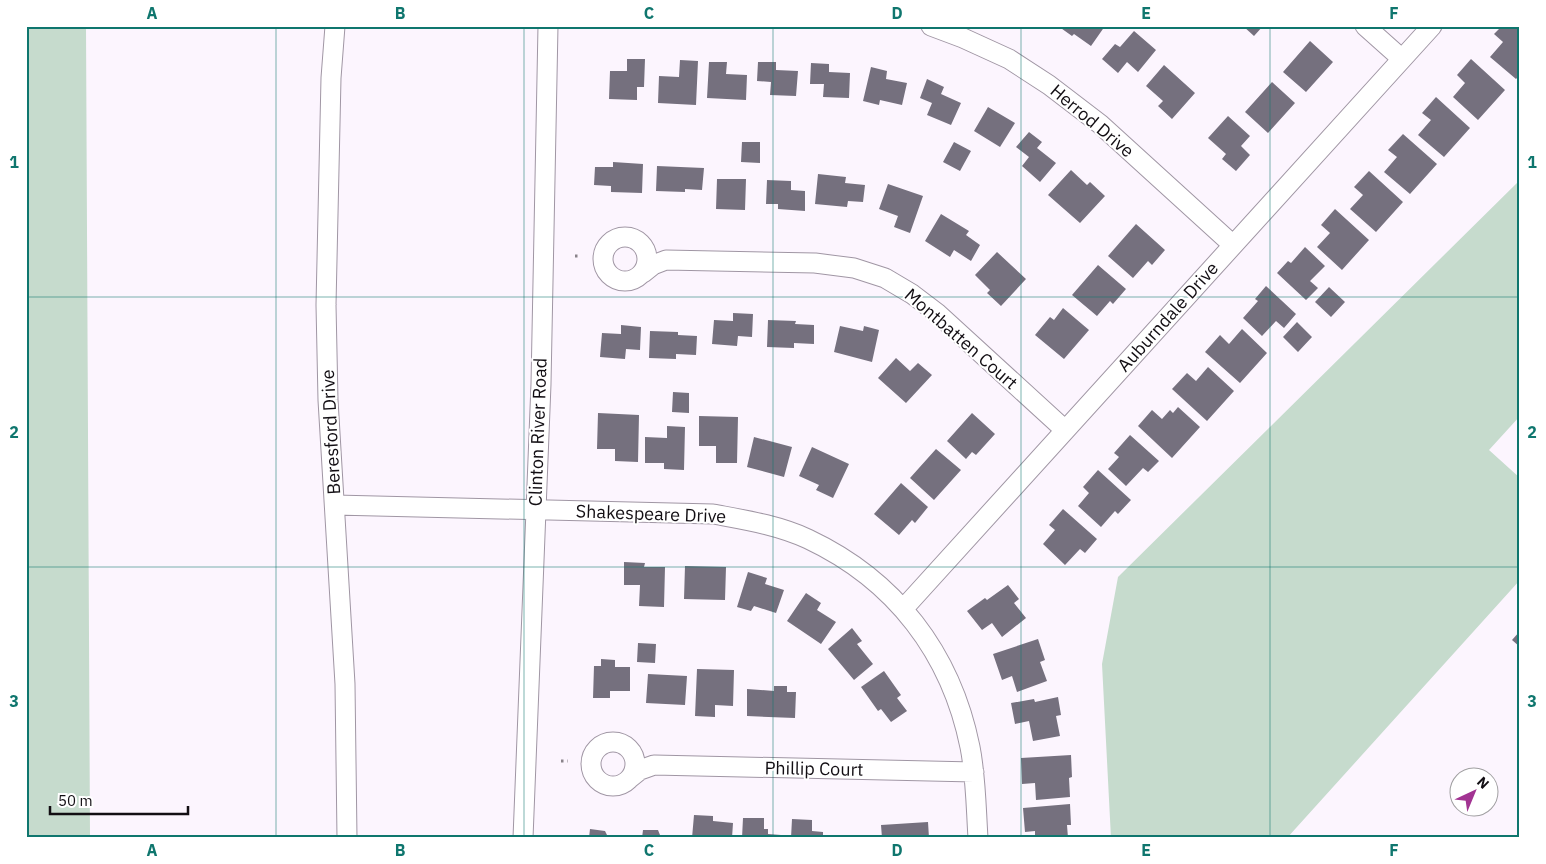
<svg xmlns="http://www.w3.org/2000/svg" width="1546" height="864" font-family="'IBM Plex Sans',sans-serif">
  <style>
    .green { fill: #c6dbcd }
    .building { fill: #75707e }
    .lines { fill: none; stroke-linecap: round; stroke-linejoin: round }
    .minor-casing { stroke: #a096a4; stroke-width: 21 }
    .path { stroke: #89838a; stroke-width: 3; stroke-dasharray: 2.5 4; stroke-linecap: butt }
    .minor { stroke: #fff; stroke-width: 19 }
    .grid { fill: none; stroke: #0f766e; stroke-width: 1; stroke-opacity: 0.55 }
    .labels { text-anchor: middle; stroke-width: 4; stroke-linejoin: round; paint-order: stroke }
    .street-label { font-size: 18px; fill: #120e13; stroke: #fff }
    .neatline { fill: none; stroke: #0f766e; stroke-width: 2 }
    .grid-label { font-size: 16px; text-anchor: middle; font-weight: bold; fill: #0f766e }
  </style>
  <rect width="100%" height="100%" fill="#fcf5fe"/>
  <path class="green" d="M26,26h60l4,812h-64z
    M1520,180v236l-31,34 31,28v102l-233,258h-176l-9,-174 16,-87z"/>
  <path class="building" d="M1058,26h47l-14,20 -17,-12 -2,2z
    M1243,26h20l-9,10z
    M1502,26h15l3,3v46l-4,4 -26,-22 13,-15 -9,-8z
    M1134,31l22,19 -18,22 -11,-10 -9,11 -16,-14 13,-15 5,3z
    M1310,41l23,21 -27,30 -23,-20z
    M627,59h18l-1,28h-7v13l-28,-1 1,-28h17z
    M1471,59l34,31 -27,30 -25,-23 12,-14 -8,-8z
    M680,60l18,1 -2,44 -38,-2 1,-27 20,1z
    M709,62h18l-1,12 21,1 -1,25 -39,-2z
    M758,62h18v8l22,1 -2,25 -26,-1 1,-13 -14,-1z
    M811,63l18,1v8l21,1 -1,25 -26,-1 1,-13h-14z
    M1164,65l31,28 -23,26 -14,-13 5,-5 -17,-15z
    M871,67l16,4 -1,8 21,4 -5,22 -22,-5 -1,5 -16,-4z
    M927,79l17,8 -3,7 20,9 -10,22 -24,-10 5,-12 -12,-5z
    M1272,82l23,21 -27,30 -23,-21z
    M1436,97l34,31 -26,29 -26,-22 13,-15 -9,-7z
    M988,107l27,16 -15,24 -26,-16z
    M1228,116l22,20 -9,10 9,9 -14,16 -14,-12 4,-5 -18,-16z
    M1029,132l13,10 -5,6 19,15 -16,19 -18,-16 7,-9 -13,-10z
    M1403,134l34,30 -27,30 -26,-22 13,-15 -9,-7z
    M742,142h18v21l-19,-1z
    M954,142l17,9 -11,20 -17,-9z
    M613,162l30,2 -1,29 -31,-1v-6l-17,-1 1,-18h18z
    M657,166l47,2 -2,22 -17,-1v3l-29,-1z
    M1071,170l16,15 3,-3 15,14 -25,27 -32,-28z
    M1369,171l34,31 -27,30 -26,-23 13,-14 -9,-8z
    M818,174l28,3 -1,6 20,2 -2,17 -15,-1 -1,6 -32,-3z
    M717,179h29l-1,31 -29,-1z
    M767,180l24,1v9l14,1v20l-27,-2v-5h-12z
    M888,184l35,12 -13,37 -16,-6 4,-11 -19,-7z
    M1335,209l34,31 -27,30 -25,-23 13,-14 -9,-8z
    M941,214l28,17 -3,4 14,10 -9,16 -17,-11 -4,7 -25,-16z
    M1136,224l29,26 -13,15 -4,-4 -15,17 -25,-22z
    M1305,247l20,19 -15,15 8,7 -12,12 -29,-27 11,-12 3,2z
    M997,252l29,27 -25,27 -14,-13 3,-3 -15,-15z
    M1098,265l28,24 -13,15 -3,-3 -13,15 -25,-21z
    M1266,286l30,28 -12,14 -8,-7 -14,15 -19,-18 15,-17 -3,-2z
    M1329,287l16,15 -14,15 -16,-15z
    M1063,308l26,22 -25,29 -29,-24 15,-18 4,3z
    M733,313l20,1 -1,23 -14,-1 -1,10 -25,-2 2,-24 19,1z
    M768,320l28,1 -1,3 19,1v19l-20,-1v5l-27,-1z
    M1297,322l15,15 -14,15 -15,-15z
    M621,325l20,2 -1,23 -14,-1 -1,10 -25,-2 2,-24 19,1z
    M840,326l23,5 1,-5 15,4 -7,32 -38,-10z
    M1242,329l25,24 -27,30 -35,-31 15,-17 9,9z
    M650,331l28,1v3l19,1 -1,19 -20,-1v5l-27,-1z
    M896,358l14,13 8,-8 14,12 -26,28 -28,-25z
    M1208,367l26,24 -27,30 -35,-32 15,-16 9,8z
    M673,392l16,1v20l-17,-1z
    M1178,407l22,20 -28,31 -34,-32 14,-16 10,9 8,-9 3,3z
    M598,413l41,2 -1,47 -23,-1v-12h-18z
    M972,413l23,21 -19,21 -4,-3 -6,7 -19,-18z
    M699,416l39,1 -1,46h-21v-17h-17z
    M667,426l18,1 -1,43 -20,-1v-6h-19v-26l22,1z
    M1130,435l29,26 -11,11 -5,-4 -17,18 -18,-17 11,-12 -5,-4z
    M754,437l38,10 -8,30 -37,-10z
    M812,447l37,17 -16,34 -17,-8 3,-5 -20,-9z
    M936,449l25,21 -27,30 -24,-22z
    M1098,470l33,30 -13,14 -3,-3 -14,16 -23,-21 11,-13 -6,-6z
    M901,483l27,24 -13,16 -3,-3 -13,15 -25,-21z
    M1063,509l34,30 -12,14 -5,-4 -15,16 -22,-21 12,-14 -6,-5z
    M624,562l21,1 -1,4h21l-1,40 -25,-1 1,-21h-16z
    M685,566l41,1 -1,33 -41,-1z
    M748,572l19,6 -2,6 19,6 -8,23 -22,-7 -3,5 -14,-4z
    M1008,585l11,14 -5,4 12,15 -24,19 -10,-14 -10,7 -15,-19 18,-13 2,2z
    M806,593l15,10 -4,7 19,12 -15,22 -34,-23z
    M852,628l10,13 -5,3 16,20 -19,16 -26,-31z
    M1520,631v16l-8,-7z
    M1038,639l7,21 -5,2 7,19 -30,11 -5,-16 -10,4 -9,-26z
    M638,643l18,1 -1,19 -18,-1z
    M601,659l14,1v7h15v24h-20v7h-17l1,-32h7z
    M697,669l37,1 -1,36 -18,-1v12l-20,-1z
    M884,671l17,24 -4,3 10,13 -16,11 -10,-13 -3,2 -17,-24z
    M648,674l39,2 -2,29 -39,-2z
    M774,686h13v6h9l-1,26 -48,-2v-27l27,2z
    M1058,697l3,18 -5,1 4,20 -27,5 -4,-20 -14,3 -4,-21 23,-4 1,3z
    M1071,755l1,22 -3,1 1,19 -34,3 -1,-17 -13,1 -1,-26z
    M1070,804l1,21h-4l1,13h-33v-7l-10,1 -2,-24z
    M694,815l19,1v5l20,2 -1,15h-40z
    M743,818h21v11h4v5l13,1v3h-39z
    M792,819l20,1v11l11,1v4h8v2h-40z
    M928,822l1,16h-47l-1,-13z
    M590,829l15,2 2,4 21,1v2h-39z
    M643,830h15l2,5 18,1v2h-36z"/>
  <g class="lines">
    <defs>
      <path id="minor" d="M335,26l-4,52 -5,227 2,95 17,284 2,154
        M931,26l32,12 46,21 40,26 51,39 133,121
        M1365,26l37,33
        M603 259a22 22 0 1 1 44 0a22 22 0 1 1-44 0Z
        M643,273l10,-8 13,-5 149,3 39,5 31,10 27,16 25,19 128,117
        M335,505l378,9c32,6 65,11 95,25 87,41 143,114 162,208 6,30 6,61 8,91
        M904,608l528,-582
        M591 764a22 22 0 1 1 44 0a22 22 0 1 1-44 0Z
        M630,778l10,-8 14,-5 320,7
        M523,838l18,-454 7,-358"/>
    </defs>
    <use href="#minor" class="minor-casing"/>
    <path class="path" d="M575,256h6
      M561,761h7"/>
    <use href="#minor" class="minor"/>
  </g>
  <path class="grid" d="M276,26v812M524,26v812M773,26v812M1021,26v812M1270,26v812M26,297h1494M26,567h1494"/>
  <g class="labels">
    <g class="street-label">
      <text transform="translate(1092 121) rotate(40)" y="6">Herrod Drive</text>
      <text transform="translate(1168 317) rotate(-48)" y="6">Auburndale Drive</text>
      <text transform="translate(961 339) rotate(41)" y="6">Montbatten Court</text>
      <text transform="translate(331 432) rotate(-93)" y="6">Beresford Drive</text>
      <text transform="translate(538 432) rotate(-88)" y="6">Clinton River Road</text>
      <text transform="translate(651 514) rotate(2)" y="6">Shakespeare Drive</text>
      <text transform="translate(814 769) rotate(1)" y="6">Phillip Court</text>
    </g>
  </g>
  <rect width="1546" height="864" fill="none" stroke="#ffffff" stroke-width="55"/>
  <g transform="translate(1474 792) rotate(44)"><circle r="24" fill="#ffffff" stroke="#a09fa1"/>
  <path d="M0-4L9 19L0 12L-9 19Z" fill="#a23392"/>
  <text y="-8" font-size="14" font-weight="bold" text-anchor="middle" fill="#120e13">N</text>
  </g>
  <path d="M50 806v8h138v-8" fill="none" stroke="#120e13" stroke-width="2.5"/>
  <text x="58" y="806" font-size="15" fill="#120e13" stroke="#ffffff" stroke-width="4" paint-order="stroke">50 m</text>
  <rect x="28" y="28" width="1490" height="808" class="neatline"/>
  <g class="grid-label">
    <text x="152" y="19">A</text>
    <text x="400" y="19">B</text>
    <text x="649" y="19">C</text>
    <text x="897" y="19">D</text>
    <text x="1146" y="19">E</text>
    <text x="1394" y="19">F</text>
    <text x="14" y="168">1</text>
    <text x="1532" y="168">1</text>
    <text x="14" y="438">2</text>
    <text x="1532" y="438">2</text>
    <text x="14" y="707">3</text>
    <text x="1532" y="707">3</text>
    <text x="152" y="856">A</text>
    <text x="400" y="856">B</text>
    <text x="649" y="856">C</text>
    <text x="897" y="856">D</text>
    <text x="1146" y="856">E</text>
    <text x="1394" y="856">F</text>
  </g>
</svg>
